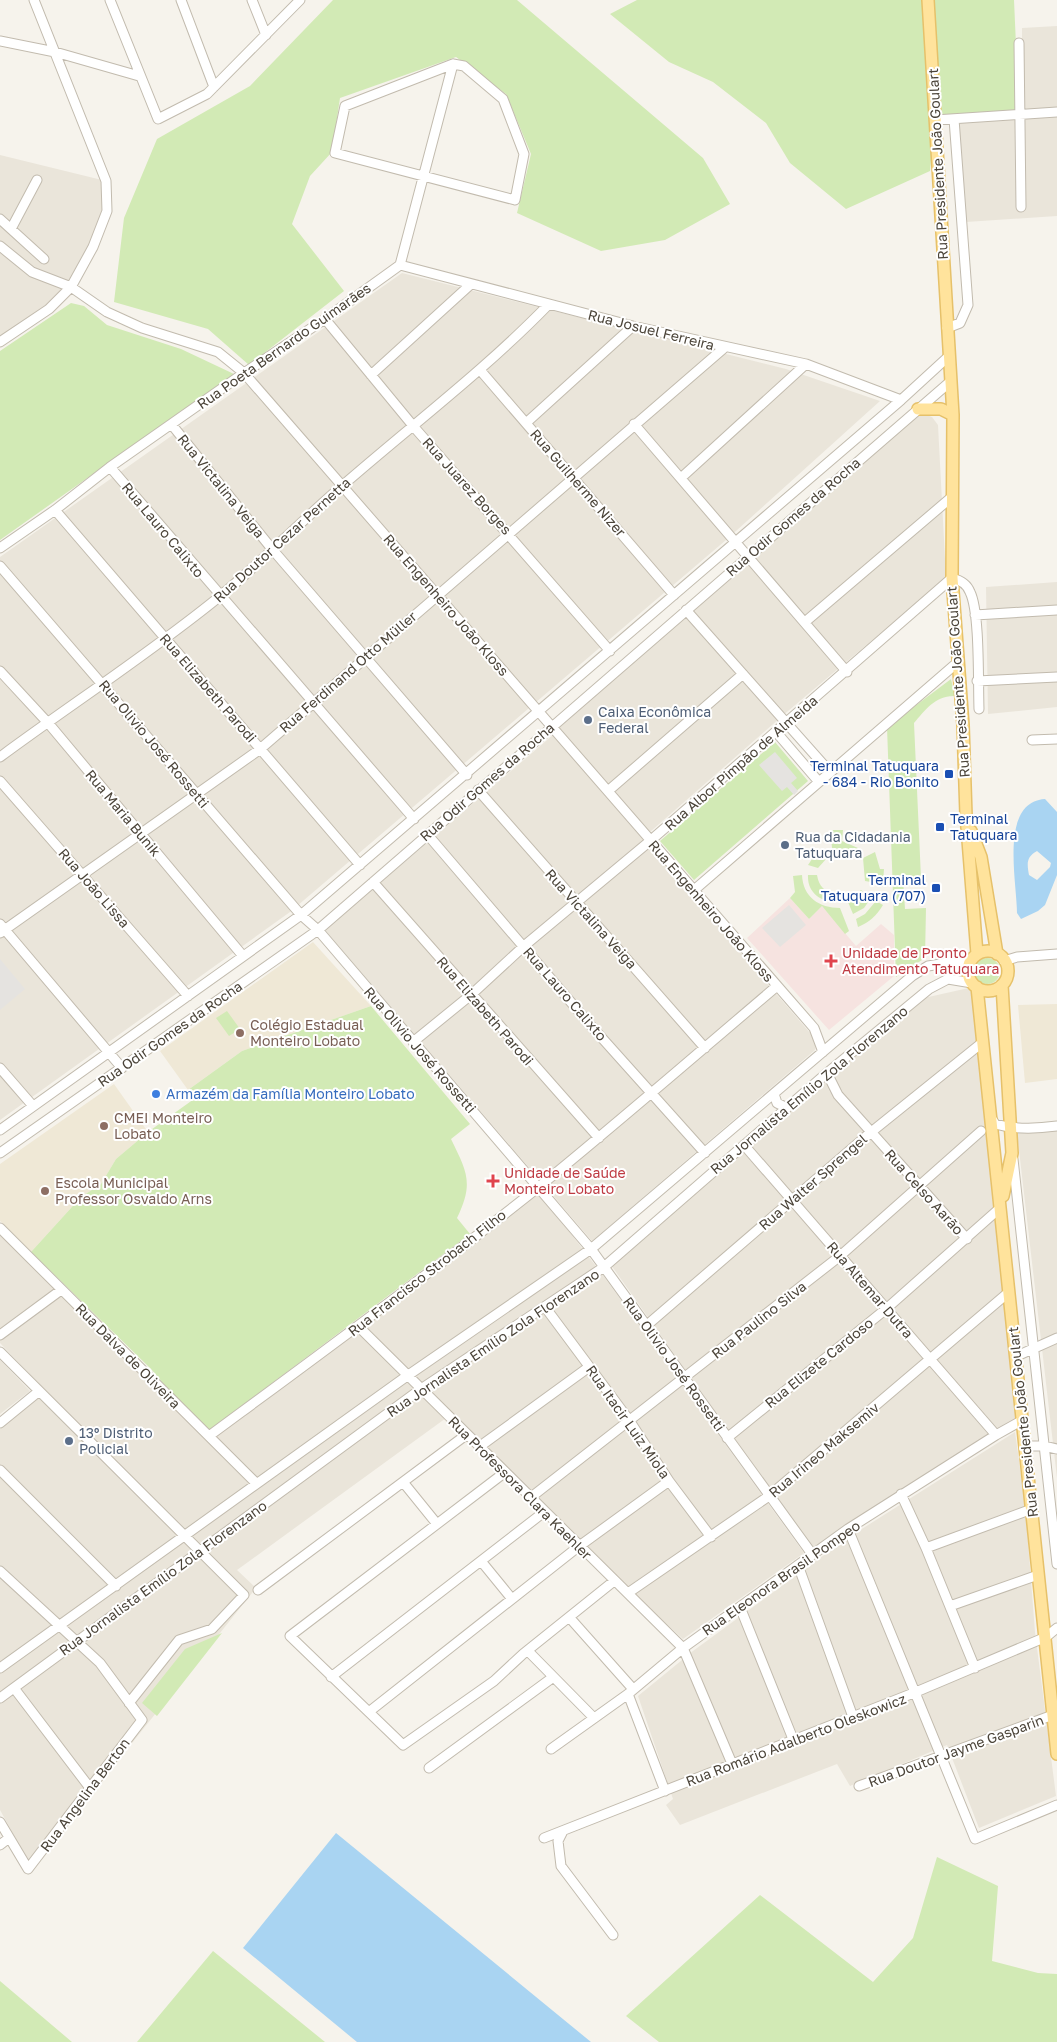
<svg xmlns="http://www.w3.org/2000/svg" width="1057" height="2042" font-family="'Golos Text',sans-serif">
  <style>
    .residential { fill: #eae5da }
    .education { fill: #efe8d6 }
    .medical { fill: #f6e3e0 }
    .green { fill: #d2eab5 }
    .parking { fill: #e5e3e0 }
    .water { fill: #a9d4f2; fill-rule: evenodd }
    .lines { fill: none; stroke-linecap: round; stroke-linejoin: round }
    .minor-casing { stroke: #c2bbae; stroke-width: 11 }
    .major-casing { stroke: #e6c16a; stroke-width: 14 }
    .minor { stroke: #fff; stroke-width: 9 }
    .major { stroke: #ffe39c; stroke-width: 11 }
    .service-dot { fill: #5c6f8a; stroke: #fff; stroke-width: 2 }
    .transit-dot { fill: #1a4fb4; stroke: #fff; stroke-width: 2 }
    .health-dot { fill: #e0444e; stroke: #fff; stroke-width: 2 }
    .education-dot { fill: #8d6e63; stroke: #fff; stroke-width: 2 }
    .shop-dot { fill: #3f7fe0; stroke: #fff; stroke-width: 2 }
    .labels { text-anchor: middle; stroke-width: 4; stroke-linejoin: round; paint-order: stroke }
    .street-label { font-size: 14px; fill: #4b4439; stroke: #fff }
    .service-label { font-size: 14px; fill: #4e5e75; stroke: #fff; text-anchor: start }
    .transit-label { font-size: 14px; fill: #164399; stroke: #fff; text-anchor: end }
    .health-label { font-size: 14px; fill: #be3a42; stroke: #fff; text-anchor: start }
    .education-label { font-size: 14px; fill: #785e54; stroke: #fff; text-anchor: start }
    .shop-label { font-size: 14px; fill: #366cbe; stroke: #fff; text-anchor: start }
  </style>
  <rect width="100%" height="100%" fill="#f6f3ec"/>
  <path class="residential" d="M1057,26v190l-91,6 -8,-102 64,-2v-90z
    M0,155l106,26 1,30 -36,76 -71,55z
    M402,273l384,96 94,32 -154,139 -436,372 -290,208v-563z
    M921,413l11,4 6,8 8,153 -158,133 -138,121 -92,-105z
    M1057,582v125l-69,7 -2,-127z
    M553,735l264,306 -2,9 -223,191 -267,-311z
    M973,987l44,433 -205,129 -201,-284 313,-267z
    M1057,1129v349l-40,-345z
    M538,1191l67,87 199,275 -121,86 -139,-127 -91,-99 -216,157 19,18 -224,280 -32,-58v-381l46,-38 -46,-48v-109l208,205z
    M0,1360l30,31 -30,23z
    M1015,1432l10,71 10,129 21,164 -77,32 -32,-83 -97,41 -13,-22 -157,61 -14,-20 7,-6 -35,-103 55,-45 153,-112z"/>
  <path class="education" d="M313,942l58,64 -129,45 -54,39 -28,-39z
    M1057,1004v75l-32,4 -7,-78z
    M114,1084l34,48 -32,27 -15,25 -20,13 -50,55 -31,-31v-57z"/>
  <path class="medical" d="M790,898l19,21 13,-13 34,40 25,-22 13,11v41l-65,54 -82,-92z"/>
  <path class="green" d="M333,0h184l186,158 27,46 -65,36 -64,11 -84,-38 14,-59 -25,-60 -50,-37 -116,41 -8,54 -22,24 -18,48 52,67 -95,74 -41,-36 -94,-27 10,-84 33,-79 93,-53z
    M637,0h377l5,113 -84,3 -5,55 -84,38 -56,-46 -24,-40 -53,-41 -44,-20 -59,-48z
    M71,303l13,3 23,19 74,24 53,25 -234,166v-189z
    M951,679l4,17c-19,-1 -30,14 -41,27l7,155 -18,1 2,30 21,-1 -1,50 -29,19 -9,-250z
    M775,742l33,39 -114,99 -34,-39z
    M830,830h13l-1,11 16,7 -11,12 -14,-4z
    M822,849l5,9 -9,10 -10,-3 6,-9z
    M875,852l5,17h4l-1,15 -18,-3 -2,-23z
    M802,875c1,22 17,33 38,33l9,23 -4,3 -23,-28 -13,13 -19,-21 5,-6 -2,-16z
    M808,875h9c2,12 8,17 19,18l1,9c-16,0 -30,-9 -29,-27z
    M861,890l10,8 -7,10 -11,6 -5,-12z
    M876,901l7,4c-7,11 -13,17 -25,22l-2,-8 9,-5z
    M974 971a13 13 0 1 1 26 0a13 13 0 1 1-26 0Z
    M371,1006l99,118 -19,15c16,33 23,44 6,79l13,16 -264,199 -55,-64 -120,-117 50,-55 20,-13 15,-25 32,-27 46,-33 -6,-9 54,-39z
    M227,1011l13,18 -11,7 -13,-18z
    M222,1633l-65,83 -15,-13 43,-54z
    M937,1857l61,29 -6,75 46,12 19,1v68h-398l-33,-26 134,-121 113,87 40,-44z
    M213,1951l112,91h-188z
    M0,1981l72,61h-72z"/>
  <path class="parking" d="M775,752l22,26 -6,5 7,8 -4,4 -7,-8 -5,4 -23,-26z
    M789,905l17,20 -26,22 -18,-19z
    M0,959l25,30 -25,21z"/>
  <path class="water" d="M1045,799l12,13v63l-12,30 -7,6 -17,8 -4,-6c0,-31 -18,-111 28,-114zM1037,851l14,12 -1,4 -13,13 -8,-5c-2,-11 -3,-18 8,-24z
    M336,1833l255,209h-234l-114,-94z"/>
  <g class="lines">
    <defs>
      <path id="minor" d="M110,0l48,119 49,-25 93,-94
        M181,0l33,87
        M252,0l14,35
        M0,41l55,11 84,24
        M1019,43l2,164
        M453,64l11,2 39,33 21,55 -9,46 -180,-47 10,-47z
        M935,120l122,-8
        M0,219l44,40
        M11,229l26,-49
        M0,246l32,26 39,15 36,25 35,16 76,24 26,21 570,655 9,24
        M400,265l233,61 173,38 95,36
        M325,319l89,108 196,224
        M947,328l13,-5 8,-18 -14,-186
        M0,342l49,-33 22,-22 22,-40 14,-36 -1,-30 -72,-181
        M480,370l194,225
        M371,375l99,-90
        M526,423l107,-97
        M634,424l213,248
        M172,425l100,124 195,226
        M110,467l304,352
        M682,477l124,-113
        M55,510l305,355
        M0,548l55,-38 55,-43 134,-94 81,-54 75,-54 53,-201
        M0,566l301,349 17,15 273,319 221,305
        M686,610l144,162
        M975,615l82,-5
        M805,622l148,-126
        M0,671l49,53 194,232
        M977,681l80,-4
        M777,733l42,49
        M1032,740l25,-1
        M0,757c73,-54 149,-103 219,-160 43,-35 81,-75 123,-111 70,-61 143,-116 207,-182
        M0,781l188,215
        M478,790l227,258
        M608,791l135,-117
        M427,834l166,194 112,125
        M373,882l226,256
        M693,891l265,-229
        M0,924l122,144
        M0,933l259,-183 465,-402
        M1004,961l13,-4 40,-3
        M413,1042l59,-48 52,-48 126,-105 302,-263c8,2 15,6 18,14 10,20 8,90 9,117
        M0,1068l33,38
        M827,1073l11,22 129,144
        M774,1094l3,9 10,5
        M990,1116l5,8c21,6 41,5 62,2
        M0,1130l301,-215 600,-515 48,-44
        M744,1145l252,290
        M0,1153l318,-223 633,-549
        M1013,1159l44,405
        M0,1228l256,255
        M545,1307l84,113 40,61 42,56
        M358,1326l325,322 50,118
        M646,1326l224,-193 113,-91
        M0,1335l61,-45
        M0,1352l244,243 -32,34 -33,11 -50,63
        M1017,1356l40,-18
        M0,1423l38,-31
        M209,1436c111,-82 223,-164 331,-250 80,-65 158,-133 237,-200
        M727,1438l159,-129 114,-101
        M1024,1446h20l13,3
        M479,1447l110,-80
        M0,1470l116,116
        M504,1473l-214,163 113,109 91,-64 29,-27 91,-73
        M403,1482l34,42
        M901,1494l25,54 49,120
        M530,1498l310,-242 141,-125
        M848,1529l127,310 82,-34
        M926,1548l106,-39
        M481,1561l31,38
        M798,1565l55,152
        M0,1571l100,92 42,57 -114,149 -28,-47
        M258,1590l208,-155
        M628,1593l141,-97 240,-204
        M950,1606l88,-31
        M740,1607l53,132
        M569,1617l64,72
        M528,1651l66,67
        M0,1668l407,-292 184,-127 321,-273 16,-10 44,-7
        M331,1677l213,-165
        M14,1688l76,100
        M628,1694l37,97
        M0,1698l421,-309 183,-122 223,-194 102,-84 19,-10 24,4
        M370,1711l208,-164 91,-66
        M551,1749l77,-55 55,-46 165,-119 148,-94 25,-14
        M429,1768l123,-90
        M859,1786l194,-71
        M563,1831l-5,10 3,25 52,69
        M544,1838l372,-146 130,-55 11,-9
        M0,1845l9,-7"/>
      <path id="major" d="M928,0l25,415 -1,163 11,147 3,90 11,139
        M918,409h23l12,6
        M971,831l10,26 16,97
        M968 971a20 20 0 1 1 40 0a20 20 0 1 1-40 0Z
        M1002,985l10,168 -9,43
        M977,987l80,767"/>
    </defs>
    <use href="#minor" class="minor-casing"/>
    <use href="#major" class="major-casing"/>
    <use href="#minor" class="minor"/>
    <use href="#major" class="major"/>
  </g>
  <g class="service-dot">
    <circle cx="588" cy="720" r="5"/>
    <circle cx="785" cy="845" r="5"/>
    <circle cx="69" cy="1441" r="5"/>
  </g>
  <g class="transit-dot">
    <rect x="944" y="769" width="10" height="10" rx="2.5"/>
    <rect x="935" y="822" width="10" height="10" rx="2.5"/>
    <rect x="931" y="883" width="10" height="10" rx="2.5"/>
  </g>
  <g class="health-dot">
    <path d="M828.5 953.5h5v5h5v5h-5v5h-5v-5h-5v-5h5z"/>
    <path d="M490.5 1173.5h5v5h5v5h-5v5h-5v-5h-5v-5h5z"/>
  </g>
  <g class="education-dot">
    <circle cx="240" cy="1033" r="5"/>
    <circle cx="104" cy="1126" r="5"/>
    <circle cx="45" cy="1191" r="5"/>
  </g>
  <circle class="shop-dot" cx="156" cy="1094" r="5"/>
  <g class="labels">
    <g class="street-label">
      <text transform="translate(938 164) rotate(-93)" y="5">Rua Presidente João Goulart</text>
      <text transform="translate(651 330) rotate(14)" y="5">Rua Josuel Ferreira</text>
      <text transform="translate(284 346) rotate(-35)" y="5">Rua Poeta Bernardo Guimarães</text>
      <text transform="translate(578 483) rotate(49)" y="5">Rua Guilherme Nizer</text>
      <text transform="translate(221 486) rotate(51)" y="5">Rua Victalina Veiga</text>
      <text transform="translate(467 486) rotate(48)" y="5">Rua Juarez Borges</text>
      <text transform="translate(793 517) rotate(-41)" y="5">Rua Odir Gomes da Rocha</text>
      <text transform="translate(163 530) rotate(50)" y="5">Rua Lauro Calixto</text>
      <text transform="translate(282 540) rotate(-42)" y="5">Rua Doutor Cezar Pernetta</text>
      <text transform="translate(446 605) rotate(49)" y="5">Rua Engenheiro João Kloss</text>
      <text transform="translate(348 672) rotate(-41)" y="5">Rua Ferdinand Otto Müller</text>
      <text transform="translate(958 682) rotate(-94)" y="5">Rua Presidente João Goulart</text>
      <text transform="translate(208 688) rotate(49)" y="5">Rua Elizabeth Parodi</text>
      <text transform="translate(154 744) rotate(50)" y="5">Rua Olivio José Rossetti</text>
      <text transform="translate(741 763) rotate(-41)" y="5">Rua Albor Pimpão de Almeida</text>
      <text transform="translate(487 782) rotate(-41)" y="5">Rua Odir Gomes da Rocha</text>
      <text transform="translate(123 813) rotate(50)" y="5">Rua Maria Bunik</text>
      <text transform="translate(94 888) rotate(49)" y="5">Rua João Lissa</text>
      <text transform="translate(711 911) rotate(49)" y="5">Rua Engenheiro João Kloss</text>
      <text transform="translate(591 919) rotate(48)" y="5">Rua Victalina Veiga</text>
      <text transform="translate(565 994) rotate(49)" y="5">Rua Lauro Calixto</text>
      <text transform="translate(485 1011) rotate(49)" y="5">Rua Elizabeth Parodi</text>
      <text transform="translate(170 1034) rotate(-35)" y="5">Rua Odir Gomes da Rocha</text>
      <text transform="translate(420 1050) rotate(49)" y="5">Rua Olivio José Rossetti</text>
      <text transform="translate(809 1090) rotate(-40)" y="5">Rua Jornalista Emílio Zola Florenzano</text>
      <text transform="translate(813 1182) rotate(-41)" y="5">Rua Walter Sprengel</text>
      <text transform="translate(924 1192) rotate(48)" y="5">Rua Celso Aarão</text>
      <text transform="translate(427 1273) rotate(-38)" y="5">Rua Francisco Strobach Filho</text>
      <text transform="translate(870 1290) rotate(49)" y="5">Rua Altemar Dutra</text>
      <text transform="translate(759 1320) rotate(-38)" y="5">Rua Paulino Silva</text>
      <text transform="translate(493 1343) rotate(-34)" y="5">Rua Jornalista Emílio Zola Florenzano</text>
      <text transform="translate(128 1356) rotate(45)" y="5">Rua Dalva de Oliveira</text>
      <text transform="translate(819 1363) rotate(-39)" y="5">Rua Elizete Cardoso</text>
      <text transform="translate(674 1364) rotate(54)" y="5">Rua Olivio José Rossetti</text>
      <text transform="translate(628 1422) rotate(55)" y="5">Rua Itacir Luiz Miola</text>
      <text transform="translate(1023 1422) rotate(-96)" y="5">Rua Presidente João Goulart</text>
      <text transform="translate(824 1450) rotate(-40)" y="5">Rua Irineo Maksemiv</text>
      <text transform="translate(520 1488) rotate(45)" y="5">Rua Professora Clara Kaehler</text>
      <text transform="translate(163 1578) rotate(-36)" y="5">Rua Jornalista Emílio Zola Florenzano</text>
      <text transform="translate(781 1578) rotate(-35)" y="5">Rua Eleonora Brasil Pompeo</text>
      <text transform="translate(796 1740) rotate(-21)" y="5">Rua Romário Adalberto Oleskowicz</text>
      <text transform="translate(956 1751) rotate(-20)" y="5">Rua Doutor Jayme Gasparin</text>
      <text transform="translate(85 1795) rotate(-53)" y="5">Rua Angelina Berton</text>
    </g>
    <g class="service-label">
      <text x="598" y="717">Caixa Econômica<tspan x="598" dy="16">Federal</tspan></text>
      <text x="795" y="842">Rua da Cidadania<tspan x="795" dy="16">Tatuquara</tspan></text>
      <text x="79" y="1438">13º Distrito<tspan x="79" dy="16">Policial</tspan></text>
    </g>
    <g class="transit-label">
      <text x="939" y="771">Terminal Tatuquara<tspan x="939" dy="16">- 684 - Rio Bonito</tspan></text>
      <text x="950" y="824" text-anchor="start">Terminal<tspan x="950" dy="16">Tatuquara</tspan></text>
      <text x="926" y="885">Terminal<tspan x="926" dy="16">Tatuquara (707)</tspan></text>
    </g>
    <g class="health-label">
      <text x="842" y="958">Unidade de Pronto<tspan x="842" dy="16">Atendimento Tatuquara</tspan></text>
      <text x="504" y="1178">Unidade de Saúde<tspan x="504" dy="16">Monteiro Lobato</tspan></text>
    </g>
    <g class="education-label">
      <text x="250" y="1030">Colégio Estadual<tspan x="250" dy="16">Monteiro Lobato</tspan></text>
      <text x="114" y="1123">CMEI Monteiro<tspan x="114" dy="16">Lobato</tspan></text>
      <text x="55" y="1188">Escola Municipal<tspan x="55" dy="16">Professor Osvaldo Arns</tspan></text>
    </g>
    <g class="shop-label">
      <text x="166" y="1099">Armazém da Família Monteiro Lobato</text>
    </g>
  </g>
</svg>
